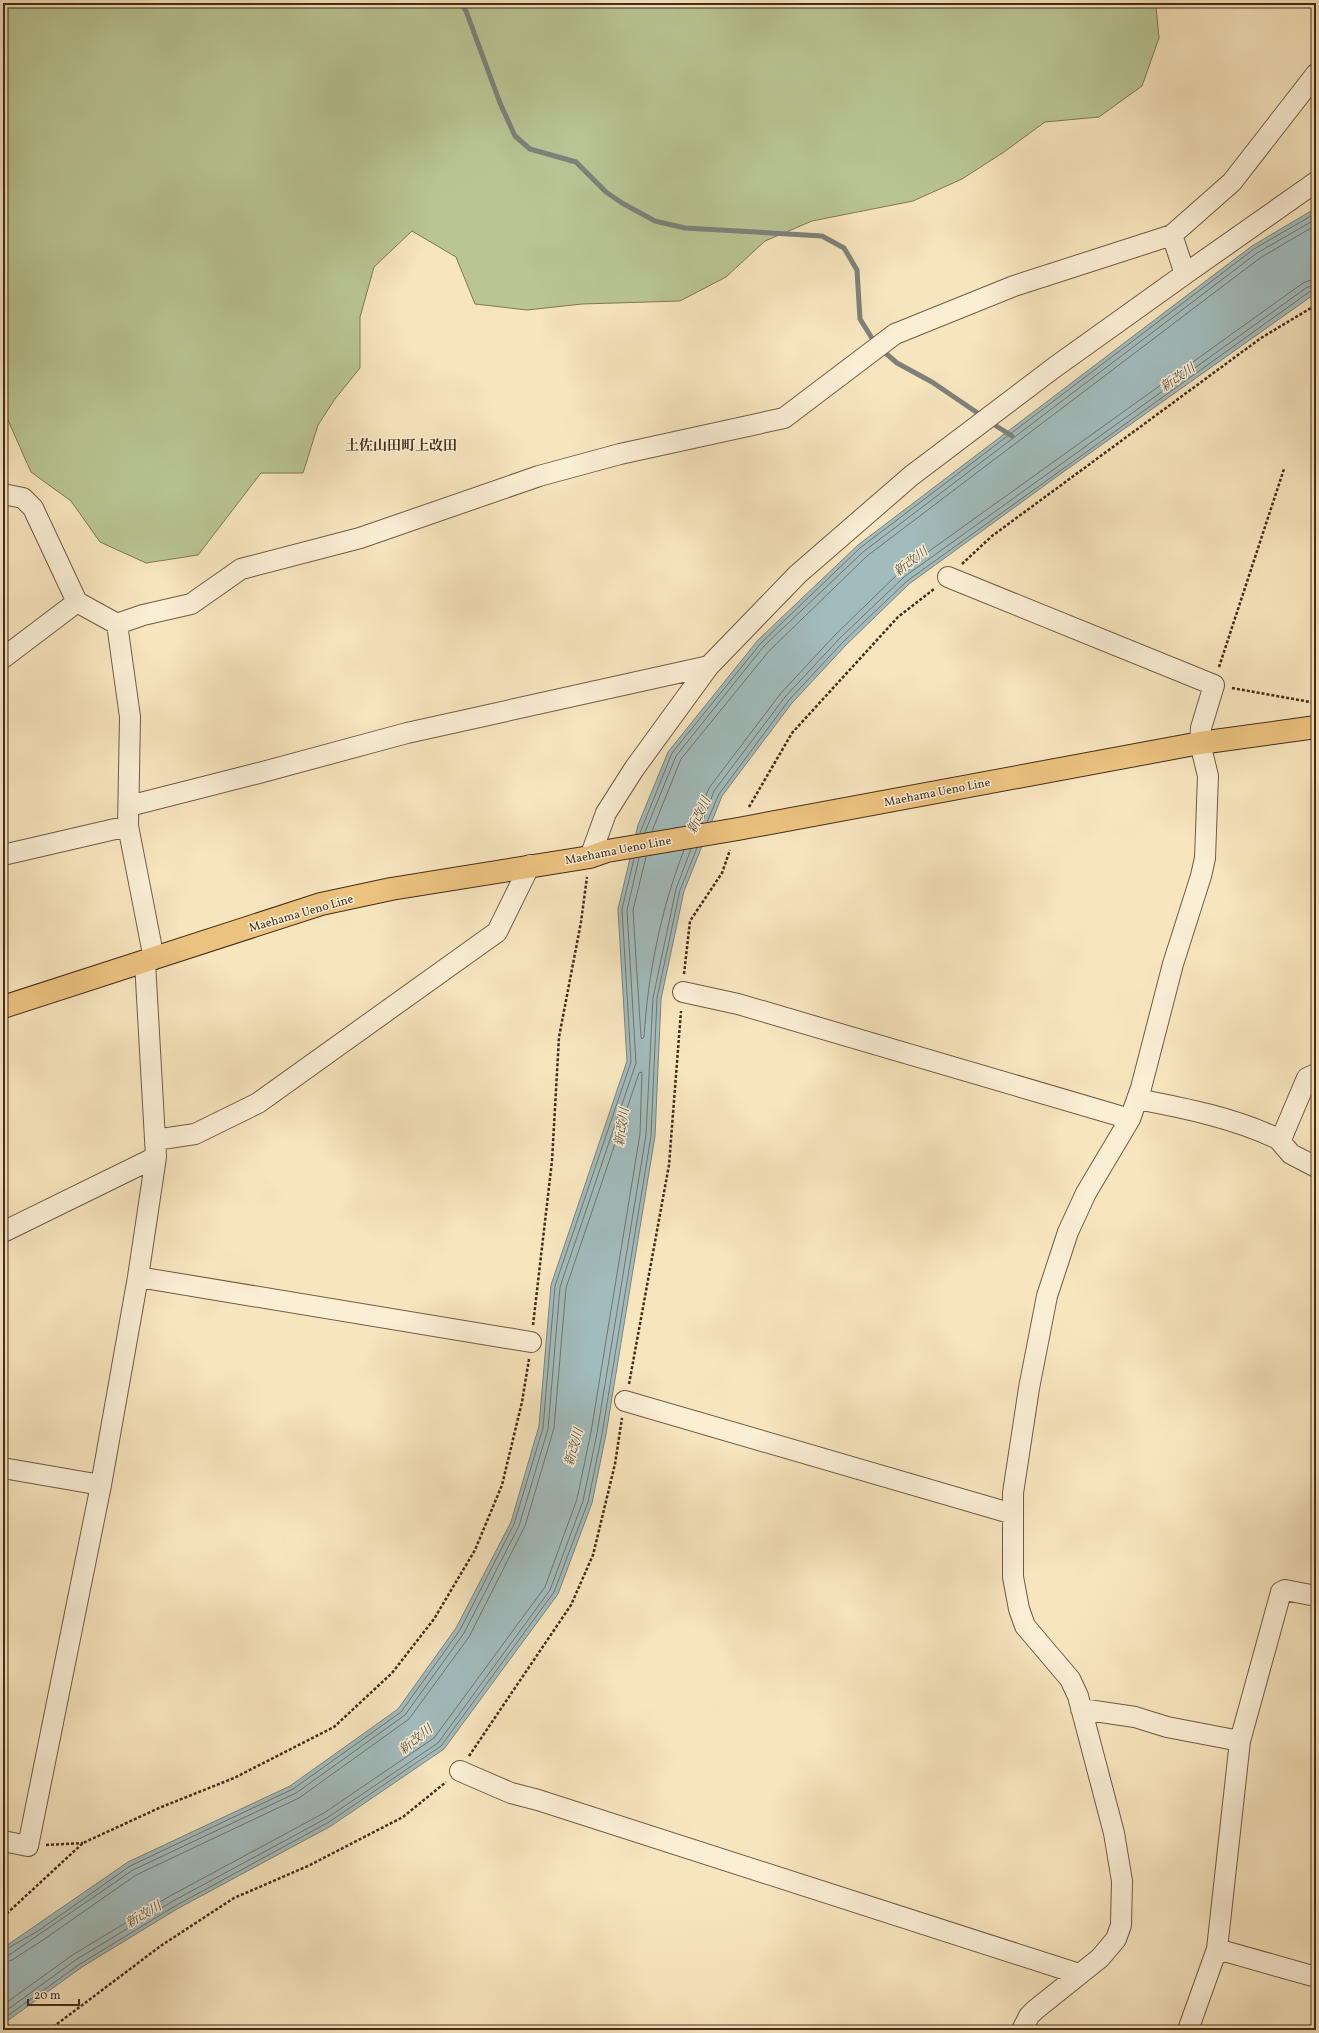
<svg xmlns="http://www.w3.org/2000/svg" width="1319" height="2033" font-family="Vollkorn,'Noto Serif JP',serif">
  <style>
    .green { fill: #b9c594; stroke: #7e7856 }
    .water { fill: #a2bcbd; stroke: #7c827b }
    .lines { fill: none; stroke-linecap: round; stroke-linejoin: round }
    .shore { stroke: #73746b; stroke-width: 1 }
    .stream { stroke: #7c827b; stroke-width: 5 }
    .minor-casing { stroke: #715a42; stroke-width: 22 }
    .major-casing { stroke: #442c19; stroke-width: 24 }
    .path { stroke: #442c19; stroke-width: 2.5; stroke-dasharray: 3 2; stroke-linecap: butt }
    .minor { stroke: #faeed5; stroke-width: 20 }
    .major { stroke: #ecc27f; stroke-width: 22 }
    .labels { text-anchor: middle; stroke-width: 3; stroke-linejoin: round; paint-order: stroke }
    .street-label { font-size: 12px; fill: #442c19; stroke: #faeed5 }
    .water-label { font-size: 13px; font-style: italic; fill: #5c5042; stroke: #faeed5 }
    .quarter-label { font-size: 14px; font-weight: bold; fill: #442c19; stroke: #faeed5 }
  </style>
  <rect width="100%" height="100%" fill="#f7e5be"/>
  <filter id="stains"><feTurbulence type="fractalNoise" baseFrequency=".005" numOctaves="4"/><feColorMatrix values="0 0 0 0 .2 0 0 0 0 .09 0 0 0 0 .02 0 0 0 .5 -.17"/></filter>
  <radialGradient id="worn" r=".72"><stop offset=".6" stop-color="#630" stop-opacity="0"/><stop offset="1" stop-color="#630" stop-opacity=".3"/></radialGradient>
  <path class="green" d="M3,3h1155l-2,3 3,32 -17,48 -43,31 -54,5 -41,30 -42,27 -49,22 -101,20 -47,20 -39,36 -46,24 -98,3 -55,6 -52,-6 -19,-47 -44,-26 -38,36 -14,50v51l-25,31 -17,26 -15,48h-42l-63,82 -52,8 -46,-21 -29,-41 -40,-29 -28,-63z"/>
  <path class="water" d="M1316,208v85l-257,182 -150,109 -63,61 -54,58 -70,93 -38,95 -23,108 -6,137 -49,298 -14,69 -34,91 -114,155 -113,77 -154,83 -95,58 -79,57v-76l125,-86 162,-76 108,-77 58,-81 55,-106 28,-96 12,-141 76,-224 -9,-152 20,-84 30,-73 90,-112 100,-95 394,-299z"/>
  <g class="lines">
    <path class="shore" d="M707,822l12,-28 70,-94 54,-58 64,-61 402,-289 7,-3
      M702,823l12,-32 71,-94 55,-59 64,-61 402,-289 10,-4
      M695,824l14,-36 72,-95 55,-59 64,-62 403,-289 13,-5
      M652,831l29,-72 88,-108 98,-95 393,-298 56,-33
      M645,832l31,-76 88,-110 99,-94 394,-299 59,-34
      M640,833l32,-80 89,-110 99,-95 394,-299 62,-36
      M646,857l-13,53 8,127 1,2 2,-2c4,-63 17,-128 40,-187
      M3,1951l35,-20 92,-65 163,-77 108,-77 59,-82 54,-106 29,-96 12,-142 76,-224 -9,-153 12,-50
      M3,1957l6,-2 124,-85 163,-77 109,-78 59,-82 55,-107 29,-97 12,-142 76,-224 -9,-153 12,-52
      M3,1963l9,-3 31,-20 93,-65 163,-77 110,-79 60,-82 56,-111 29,-98 12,-140 73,-215 3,-1 -2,62 -49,298 -14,67 -32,88 -111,151 -110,75 -154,83 -96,58 -71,51
      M3,2013l74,-54 96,-58 154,-83 111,-75 112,-153 33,-89 14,-68 49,-298 7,-137 23,-109 15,-40
      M3,2019l77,-55 95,-58 154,-84 112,-76 113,-154 34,-90 14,-68 49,-298 6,-138 23,-108 17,-42"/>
    <path class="stream" d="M461,3l5,8 34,92 15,33 15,13 46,13 30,30 16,11 33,18 30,7 137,8 22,12 13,22 3,49 15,24
      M882,350l15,13 35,19 50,34
      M990,422l22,14"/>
    <defs>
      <path id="minor" d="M1185,274l131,-92
        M3,494l20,4 10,10 44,94
        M948,577l266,108 -13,43 -1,15 8,33 -3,82 -4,18 -28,88 -32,124 -11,31 -44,74 -18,39 -21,64 -18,92 -16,105v84l6,32 6,17 45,53 8,17 36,137 8,48 -1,44 -5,14 -16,19 -65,52 -6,6 -7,14
        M117,624l13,93 -2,109 26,133
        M3,658l74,-56 40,22 26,-9 48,-11 50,-35 119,-31 179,-62 81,-22 164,-36 111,-84 119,-48 158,-51 60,-53 84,-108
        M129,806l126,-32 152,-41 302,-67
        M3,855l125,-29
        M590,857l16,-44 28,-44 75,-103 89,-92 113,-98 144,-109 130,-93 -13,-39
        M683,992l55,12 392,115
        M1137,1099c47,9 98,19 141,40l4,-2 25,-59 9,-4
        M1278,1139l13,15 25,13
        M155,1140l40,-6 63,-31 239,-171 33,-67
        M3,1232l153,-75
        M138,1277l393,65
        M625,1401l388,113
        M3,1468l98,17
        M1081,1709l54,8 32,10 73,14 -23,208 99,28
        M1240,1741l41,-149 4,-2 31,6
        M460,1771l51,22 27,7 541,174
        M3,1841l25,5 73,-361 37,-208 18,-120 -11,-195
        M1188,2030l29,-81"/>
      <path id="major" d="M3,1007l318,-103 70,-15 199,-32 17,-6 131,-22 462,-86 116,-16"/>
    </defs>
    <use href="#minor" class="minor-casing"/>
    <use href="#major" class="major-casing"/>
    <path class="path" d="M962,564l30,-28 269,-198 55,-33
      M1219,667l65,-198
      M1232,688l84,15
      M749,807l43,-74 106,-116 36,-28
      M684,974l6,-53 32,-48 8,-23
      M533,1325l19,-164 7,-124 22,-115 6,-45
      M629,1384l40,-219 12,-154
      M469,1756l102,-151 22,-50 22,-91 7,-46
      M46,1845l37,-2
      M3,1917l80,-74 76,-35 75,-30 100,-51 58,-54 42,-54 41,-69 27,-65 20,-83 7,-43
      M49,2030l113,-85 72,-47 74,-32 95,-49 43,-35"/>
    <use href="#minor" class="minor"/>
    <use href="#major" class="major"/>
  </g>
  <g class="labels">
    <g class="street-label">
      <text transform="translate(937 792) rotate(-11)" y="4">Maehama Ueno Line</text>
      <text transform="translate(618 850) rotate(-11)" y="4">Maehama Ueno Line</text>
      <text transform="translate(301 913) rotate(-16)" y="4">Maehama Ueno Line</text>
    </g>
    <g class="water-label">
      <text transform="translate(1177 377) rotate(-34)" y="5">新改川</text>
      <text transform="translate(910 561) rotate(-37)" y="5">新改川</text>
      <text transform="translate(698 815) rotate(-66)" y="5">新改川</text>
      <text transform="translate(621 1127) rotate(-82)" y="5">新改川</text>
      <text transform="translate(573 1447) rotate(-74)" y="5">新改川</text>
      <text transform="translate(415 1739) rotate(-39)" y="5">新改川</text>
      <text transform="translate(143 1914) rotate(-31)" y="5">新改川</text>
    </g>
    <g class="quarter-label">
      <text x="401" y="450">土佐山田町上改田</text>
    </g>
  </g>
  <rect width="1319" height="2033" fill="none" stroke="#f7e5be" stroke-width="16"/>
  <rect x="4" y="4" width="1311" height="2025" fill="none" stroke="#442c19" stroke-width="2"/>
  <rect x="8" y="8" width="1303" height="2017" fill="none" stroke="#442c19"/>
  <path d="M28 1999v6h51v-6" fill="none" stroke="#442c19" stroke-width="2"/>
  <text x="34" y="1999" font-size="12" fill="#442c19" stroke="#faeed5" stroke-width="3" paint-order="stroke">20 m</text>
  <rect width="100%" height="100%" filter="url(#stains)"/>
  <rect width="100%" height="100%" fill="url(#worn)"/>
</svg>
